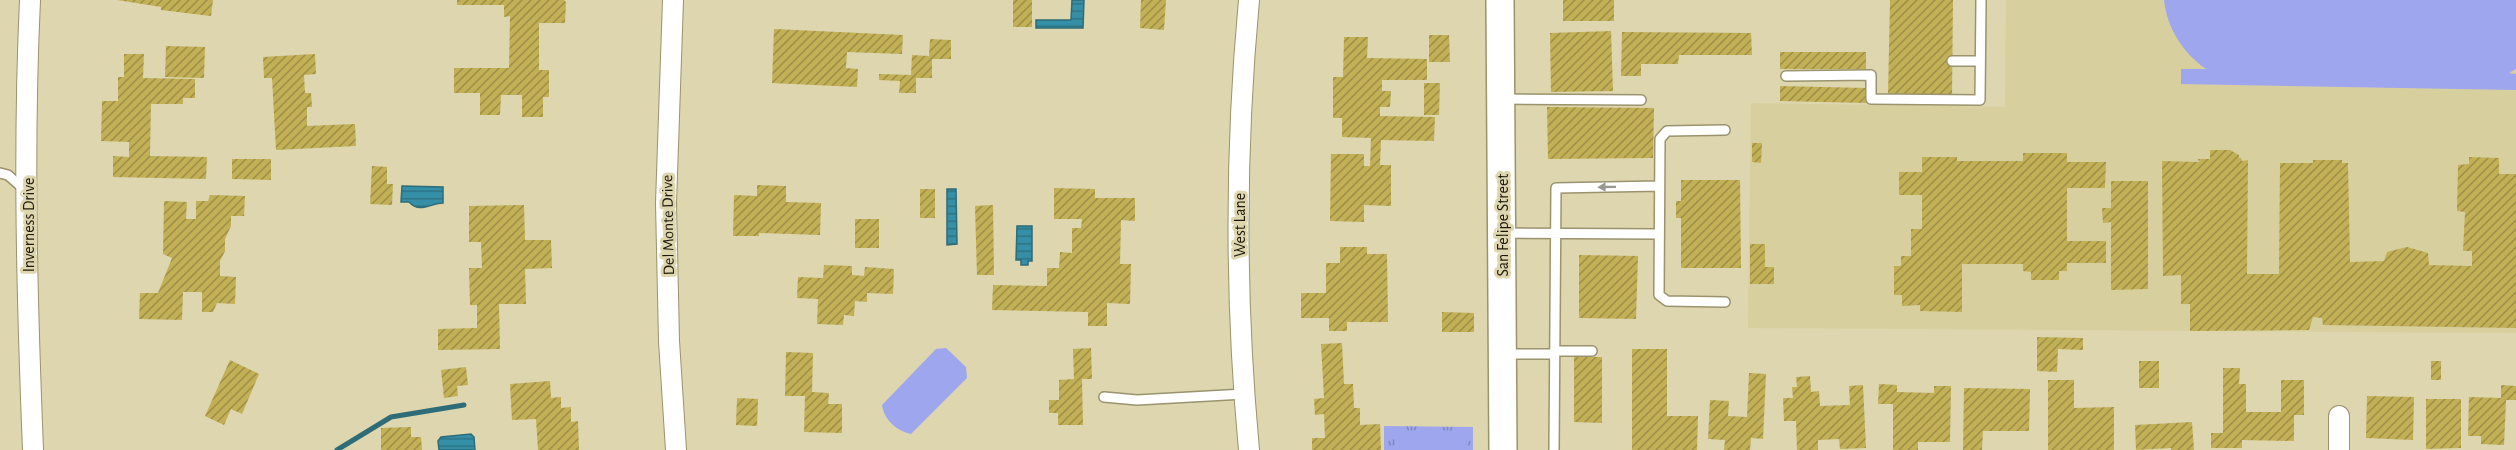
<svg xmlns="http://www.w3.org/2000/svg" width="2516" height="450" font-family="'Alegreya Sans',sans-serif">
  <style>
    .built { fill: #d8cf9f }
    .park { fill: url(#park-tufts) }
    .pitch { fill: #9ea6ee }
    .water { fill: url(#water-rules); stroke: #2e6c77; stroke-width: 1.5 }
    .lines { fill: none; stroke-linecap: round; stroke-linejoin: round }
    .stream { stroke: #2e6c77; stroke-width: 5 }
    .building { fill: url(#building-hatch) }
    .lane-casing { stroke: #9a936d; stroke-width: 12 }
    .street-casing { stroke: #9a936d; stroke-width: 22 }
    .secondary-casing { stroke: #9a936d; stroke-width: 30 }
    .lane { stroke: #fff; stroke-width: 9 }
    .street { stroke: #fff; stroke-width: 20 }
    .secondary { stroke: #fff; stroke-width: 27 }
    .oneway { fill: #999891 }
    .labels { text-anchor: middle; stroke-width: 6; stroke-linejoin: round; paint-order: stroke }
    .street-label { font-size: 16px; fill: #1c190a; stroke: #ddd6ae }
  </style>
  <defs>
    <pattern id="park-tufts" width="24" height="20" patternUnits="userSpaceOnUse" patternTransform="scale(1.5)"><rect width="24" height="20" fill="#9ea6ee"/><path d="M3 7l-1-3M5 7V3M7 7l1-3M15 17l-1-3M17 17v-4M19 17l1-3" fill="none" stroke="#8086bf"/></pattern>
    <pattern id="water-rules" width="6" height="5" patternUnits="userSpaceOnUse" patternTransform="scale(1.5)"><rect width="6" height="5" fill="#358fa6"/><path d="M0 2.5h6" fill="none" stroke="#2c7485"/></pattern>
    <pattern id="building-hatch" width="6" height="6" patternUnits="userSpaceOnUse" patternTransform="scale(1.5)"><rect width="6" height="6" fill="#c2b056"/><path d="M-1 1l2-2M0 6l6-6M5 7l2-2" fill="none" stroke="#9d8e45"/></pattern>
  </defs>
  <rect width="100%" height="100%" fill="#ddd6ae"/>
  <path class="built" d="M2006,0h510v333l-768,-5 3,-225 254,4z"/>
  <path class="park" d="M1384,426l89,1v23h-89z"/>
  <path class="pitch" d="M2164,0h352v69l-7,4 7,1v16l-335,-6v-15h25c-23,-16 -39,-41 -42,-69z
    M946,348l20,19 1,11 -56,56c-14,-3 -27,-14 -29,-29l54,-56z
    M1395,436h71l1,14h-72z"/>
  <path class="water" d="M1072,0h12l-1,28h-47v-8h35z
    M402,186l41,1v16c-12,0 -23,11 -34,-1h-8z
    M947,189h9l1,55 -10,1z
    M1017,226h15v35h-4v4h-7v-5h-5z
    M471,434l3,3 1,13h-36l-1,-9 3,-4z"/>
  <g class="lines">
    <path class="stream" d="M337,450l54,-33 73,-12"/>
  </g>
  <path class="building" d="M117,0h96l-2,16 -50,-6v-3z
    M457,0h107l2,2 -1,21h-26v47h10v27h-6v20h-21v-22h-21l-1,20h-20v-22h-26v-25h55l1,-52 -6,1v-12h-47z
    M1013,0h19v27h-19z
    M1141,0h25l-2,30 -24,-2z
    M1563,0h51v21h-51z
    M1890,0h63l-1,96 -64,-1z
    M774,29l129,6 -1,19 -55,-2 -1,16 12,1 -1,18 -85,-4z
    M1611,31l2,60 -62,1 -1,-59z
    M1622,32l129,1 1,22h-73l-1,9h-37v12h-20z
    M1429,35h20l1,27h-21z
    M1344,37h24l-1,21 60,1v21h-45v11h9l-1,16h-10v9l55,1 -1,24 -53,-1 -1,25h11v41l-27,-1v17l-34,-1 1,-67h33v12h6l1,-28 -29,-1v-19h-9v-41h10z
    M930,39l21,1v19h-19v19h-16v15h-17l1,-12 -21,-1v-6l32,1 1,-20 17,1z
    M166,46l39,1 -1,31 -39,-1z
    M1780,52h86v17h-86z
    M124,54h20l-1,24 52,1v19h-12v6h-32l-1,52 57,1 -1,22 -93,-2v-21l16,1v-15l-28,-1 1,-40h16v-24h6z
    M315,54l1,20 -12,1 1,18h6l1,14h-5v19l48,-2 1,22 -80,4 -4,-72h-8l-1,-21z
    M1424,83h16l-1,32h-15z
    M1780,86l86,2v15l-86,-2z
    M1547,107l107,1 -1,50 -105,1z
    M1752,143h10l-1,20 -9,-1z
    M2210,150h20l9,5v3h2l1,3 6,-1 -1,114h32l1,-111h33v-3h29v3h6l2,99 34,-1 3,-9 20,-5 21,6 1,12 43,1v-15h-9l2,-39 -8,-1 1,-46 11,-1v-7l30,1v16h17v154l-193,-3 -1,-7 -9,-1 -4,13 -119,1v-27h-9v-29l-18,1 -1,-115 37,1 -1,-3h12z
    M2023,153h44v9h39l-1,26h-38v53h39v22h-39v8h-8v9h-28v-8l-8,-1v-7h-61v48l-42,-1v-6l-18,1v-11h-8v-29h7v-10h10v-27h11v-34h-23v-23h23v-15h35v4h66z
    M232,159h39v21l-39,-1z
    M372,166l15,1v17h6l-1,21 -22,-1z
    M1681,180h59l1,88h-60v-50h-5v-17h5z
    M2111,181h37v108l-37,1v-68l-8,1 -1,-15h9z
    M757,185l29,1v16l35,1 -1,32 -61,-2v3h-26l1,-41 23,1z
    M1054,188l41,1v9h40v23l-14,-1 -1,44h11l-1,40 -23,-1v23h-19v-14l-96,-2 1,-25 54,1v-18h12l1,-16 12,1v-25h9l1,-9h-28z
    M920,189h15v29h-15z
    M210,195l35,1 -1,20h-13v10l-6,13v12l-5,10v15l16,1 -1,27 -18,-1 -4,9h-11v-20h-19l-1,28 -43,-1 1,-26h18l14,-35 -9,-4 1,-53 23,1 -1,17h10v-18h12z
    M524,205l1,35h26l1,28 -27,1 1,35h-27l1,45 -62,1v-21l39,-1v-23h-7l-1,-37h13l-1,-26h-12v-36z
    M993,205l1,70h-17l-2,-69z
    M855,219h24v29h-24z
    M1750,244h15v23h9v17h-24z
    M1340,247h27v7h20l1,68h-41v9h-18v-13h-28v-25h25v-30h14z
    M1579,255l59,1 -2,63 -57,-1z
    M824,265l28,1v9l12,1 1,-9 29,2 -1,25 -26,-1v9l-12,-1 -1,15 -10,-1 -1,10 -26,-1 1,-25 -21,-1 1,-21 25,1z
    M1442,312l32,1v19h-32z
    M2037,337l46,1v12l-25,-1 -1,23 -20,-1z
    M1342,343l2,41h9l1,24h6v17l20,-1 1,26h-69v-12h13l-1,-24 -9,1 -1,-16 10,-1 -3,-54z
    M1091,348l1,31h-10l1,46h-25v-12h-9v-13h10v-20l15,-1 -1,-30z
    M1632,349h35v67h31l-1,34h-65z
    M786,352l27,1 -1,39 17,1 -1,11h14v29l-38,-1 1,-36h-20z
    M1574,357h28v66l-28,-1z
    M230,360l29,14 -17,40 -11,-5 -7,16 -19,-9z
    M2139,361h20v27h-20z
    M2431,361h10v19h-10z
    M466,367l2,18 -11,1 1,10 -14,2 -3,-28z
    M2223,368h17l-1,16h7v28h35v-32h23v35h-10v26l-52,-1v8h-31v-15h12z
    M1749,373l17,1 -3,65 -12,-1 -1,12h-26l1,-10 -17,-1 2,-39 19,1 -1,15 19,1z
    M1810,376l1,16 8,-1 1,15 30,-1 -1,-19 14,-1 3,63 -26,1 -1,-10 -21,1v10h-21l-1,-29h-12l-1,-23h10l-1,-11h5l-1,-10z
    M2048,380h26v28l40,-1v43h-66z
    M550,381l1,17 10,-1v11l10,-1v15l7,-1 1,29h-41l-2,-31 -24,1 -2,-36z
    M1879,384l18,1v7l37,1v-7h17l-1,56h-32v8h-25v-46h-15z
    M2501,385l15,1v14h-10l-2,45 -23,-1v-8h-13l1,-39 32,1z
    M1964,388l66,1 -1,42h-46l-1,19h-19z
    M2367,396l47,1 -1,43 -47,-2z
    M737,398l21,1 -1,27 -21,-1z
    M2426,399h35v49l-35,1z
    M2192,422l2,28h-23v-2l-35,2 -1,-25z
    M411,427v10h10l1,13h-41v-22z"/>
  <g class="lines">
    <defs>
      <path id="lane" d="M1952,61h28
        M1786,76l85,-1v24l109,1 1,-100
        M1503,99l138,1
        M0,173l8,2 18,16
        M1504,233l154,1
        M1725,302l-58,-1 -8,-6 1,-156 7,-8 58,-1
        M1555,351h37
        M1503,354h52
        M1104,397l33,3 107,-6
        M1554,450l2,-262 103,-2"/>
      <path id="street" d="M30,0c-7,150 -3,300 3,450
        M673,0l-7,203 3,138 7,109
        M1249,0c-14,150 -14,300 0,450
        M2339,450v-34"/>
      <path id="secondary" d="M1500,0l3,450"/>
    </defs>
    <use href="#lane" class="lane-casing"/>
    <use href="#street" class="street-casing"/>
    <use href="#secondary" class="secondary-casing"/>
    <use href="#lane" class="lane"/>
    <use href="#street" class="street"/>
    <use href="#secondary" class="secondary"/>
  </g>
  <defs><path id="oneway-solid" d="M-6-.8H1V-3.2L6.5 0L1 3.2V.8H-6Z" transform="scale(1.5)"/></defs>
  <use class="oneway" href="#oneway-solid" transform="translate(1607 187) rotate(179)"/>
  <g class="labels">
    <g class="street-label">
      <text transform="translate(28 225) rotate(-90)" y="6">Inverness Drive</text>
      <text transform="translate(667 225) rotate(-91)" y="6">Del Monte Drive</text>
      <text transform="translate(1239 225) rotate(-90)" y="6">West Lane</text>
      <text transform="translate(1502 225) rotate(-90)" y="6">San Felipe Street</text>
    </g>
  </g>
</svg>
